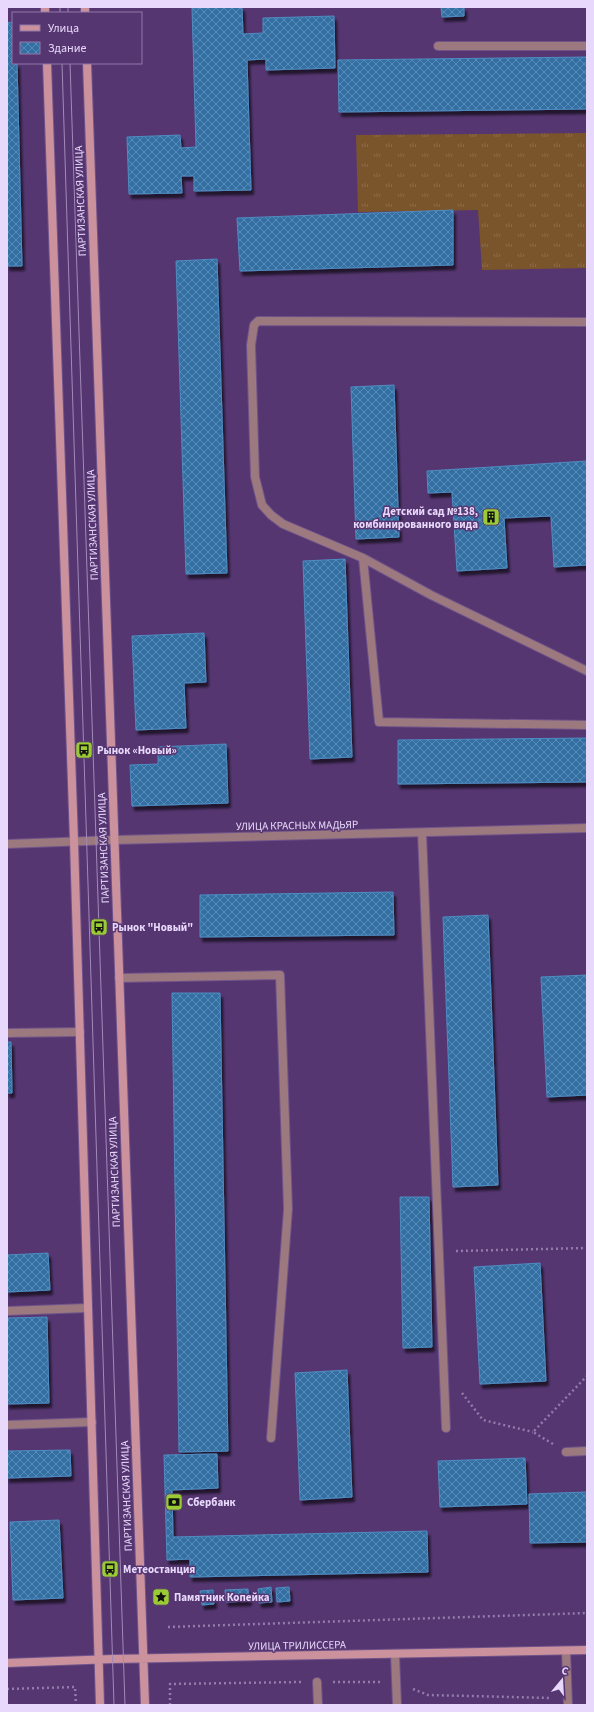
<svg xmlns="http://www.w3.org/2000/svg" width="594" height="1712" font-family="'Source Sans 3',sans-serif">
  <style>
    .grass { fill: url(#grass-tufts) }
    .building { fill: url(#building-cross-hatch); stroke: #4f8cc1; filter: url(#shadow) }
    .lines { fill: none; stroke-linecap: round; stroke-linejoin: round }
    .lane-casing { stroke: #6f538a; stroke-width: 10 }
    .street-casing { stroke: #6f538a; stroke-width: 10 }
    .secondary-casing { stroke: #6f538a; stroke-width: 10 }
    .path { stroke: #937bab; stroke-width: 2.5; stroke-dasharray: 2 3; stroke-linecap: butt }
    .lane { stroke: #9c787f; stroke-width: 8 }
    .street { stroke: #9c787f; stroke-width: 8 }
    .secondary { stroke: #cb929d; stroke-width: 8 }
    .tram { stroke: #a28ab9; stroke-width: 1 }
    .labels { text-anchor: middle; stroke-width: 3; stroke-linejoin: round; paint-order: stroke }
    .street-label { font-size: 11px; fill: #e8d8fb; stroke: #553671 }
    .poi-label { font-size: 11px; font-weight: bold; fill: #e8d8fb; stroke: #553671; text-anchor: start }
  </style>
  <defs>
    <pattern id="grass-tufts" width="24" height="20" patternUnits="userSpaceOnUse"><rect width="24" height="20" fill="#7a542a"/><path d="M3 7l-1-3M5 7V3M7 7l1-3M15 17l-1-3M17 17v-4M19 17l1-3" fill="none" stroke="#8d6c4a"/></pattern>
    <pattern id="building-cross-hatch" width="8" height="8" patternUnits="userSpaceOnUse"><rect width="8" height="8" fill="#3270a3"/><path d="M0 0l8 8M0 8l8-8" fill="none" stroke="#5a8ab5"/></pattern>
    <filter id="shadow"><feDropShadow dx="2.5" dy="4.5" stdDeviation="1" flood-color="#0009"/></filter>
  </defs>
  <rect width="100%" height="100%" fill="#553671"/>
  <path class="grass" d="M587,133v135l-105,2 -4,-60 -120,2 -2,-77z"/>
  <path class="building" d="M242,7l1,27 20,-1v-15l71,-2 1,52 -69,2v-11l-19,1 4,130 -57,1v-15h-13l1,17 -53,1 -2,-57 53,-2 1,13 15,-1 -4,-139z
    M441,7h23v9l-22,1z
    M13,22v41h4l5,203h-15v-243z
    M587,57v52l-248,3 -1,-52z
    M453,210v55l-213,6 -3,-53z
    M217,259l10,314 -41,1 -10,-313z
    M394,385l5,152 -43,2 -5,-152z
    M587,461v104l-33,2 -3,-51 -47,2 3,50 -50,3 -5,-79 -24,1 -1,-22z
    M345,559l7,198 -42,2 -7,-198z
    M204,633l2,49 -22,1 2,45 -50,2 -4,-94z
    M587,738v44l-189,2v-44z
    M226,744l2,59 -96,3 -2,-41 28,-1v-17z
    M393,892l1,43 -194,2v-42z
    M488,915l10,270 -45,2 -10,-270z
    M587,975v120l-40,2 -6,-120z
    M172,993h48l8,458 -49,1z
    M7,1042h4l1,51h-5z
    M400,1197h29l3,150 -29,1z
    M48,1253l2,37 -43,2v-37z
    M540,1263l6,118 -66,3 -6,-117z
    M47,1317l2,86 -42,1v-86z
    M347,1370l5,127 -52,3 -5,-127z
    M70,1450l1,26 -64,2v-27z
    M217,1454l1,34 -46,2 1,47 254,-6 1,41 -238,5v-18l-23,1 -3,-105z
    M525,1458l2,46 -87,3 -2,-46z
    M587,1492v50l-57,1 -1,-49z
    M59,1520l4,78 -50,2 -3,-78z
    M271,1587l1,15 -13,1 -1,-14z
    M289,1587l1,14 -13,1 -1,-14z
    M248,1589l1,12 -23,1 -1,-12z
    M213,1590l1,14 -12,1 -2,-14z"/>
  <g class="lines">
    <defs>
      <path id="lane" d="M438,46h149
        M363,558l-80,-34 -12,-9 -9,-10 -7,-28 -4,-132 3,-20 4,-4 329,1
        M587,671l-156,-76 -68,-37 16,164 208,3
        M422,833l24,595
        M119,978l161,-3 8,234 -17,229
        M7,1033l73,-1
        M7,1311l80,-3
        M7,1425l85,-3
        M566,1452l21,-1
        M566,1651l2,54
        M395,1654l2,51
        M317,1682l1,23"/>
      <path id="street" d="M7,844l107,-4 473,-12"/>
      <path id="secondary" d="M45,7v6
        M85,7v6
        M47,63l27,778 26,864
        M87,63l58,1642
        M7,1663l106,-4 474,-9"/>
    </defs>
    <use href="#lane" class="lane-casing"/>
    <use href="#street" class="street-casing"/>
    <use href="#secondary" class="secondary-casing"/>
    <path class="path" d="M456,1251l131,-3
      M462,1393l21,27 50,12
      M553,1444l-20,-12 54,-56
      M168,1627l419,-14
      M333,1682h47
      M7,1689l68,-2 1,18
      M413,1689l15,6 123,3
      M170,1705v-21l132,-2"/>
    <use href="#lane" class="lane"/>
    <use href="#street" class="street"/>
    <use href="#secondary" class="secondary"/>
    <path class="tram" d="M60,7v6
      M68,7v6
      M62,63l52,1642
      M70,63l55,1642"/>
  </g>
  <defs>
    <symbol id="building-square" viewBox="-11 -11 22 22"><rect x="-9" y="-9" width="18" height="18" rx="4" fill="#9acb34" stroke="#553671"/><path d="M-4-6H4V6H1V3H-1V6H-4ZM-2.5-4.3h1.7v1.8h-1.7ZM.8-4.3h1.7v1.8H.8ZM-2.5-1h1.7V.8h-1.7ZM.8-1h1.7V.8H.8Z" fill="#111"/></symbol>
    <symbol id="bus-square" viewBox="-11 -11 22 22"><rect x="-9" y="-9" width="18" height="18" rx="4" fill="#9acb34" stroke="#553671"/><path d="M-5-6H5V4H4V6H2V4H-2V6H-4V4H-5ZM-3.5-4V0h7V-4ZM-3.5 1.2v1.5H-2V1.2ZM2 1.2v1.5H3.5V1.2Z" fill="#111"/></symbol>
    <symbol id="bank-square" viewBox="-11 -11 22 22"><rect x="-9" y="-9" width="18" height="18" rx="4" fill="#9acb34" stroke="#553671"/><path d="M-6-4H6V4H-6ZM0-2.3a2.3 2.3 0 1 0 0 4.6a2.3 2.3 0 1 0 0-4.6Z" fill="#111"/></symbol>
    <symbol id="sight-square" viewBox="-11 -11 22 22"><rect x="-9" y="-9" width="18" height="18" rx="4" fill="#9acb34" stroke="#553671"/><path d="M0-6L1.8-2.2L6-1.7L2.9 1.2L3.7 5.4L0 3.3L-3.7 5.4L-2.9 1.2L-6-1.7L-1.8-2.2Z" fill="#111"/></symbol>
  </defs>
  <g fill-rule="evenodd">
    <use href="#building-square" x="481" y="507" width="20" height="20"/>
    <use href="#bus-square" x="74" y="740" width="20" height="20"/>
    <use href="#bus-square" x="89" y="917" width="20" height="20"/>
    <use href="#bank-square" x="164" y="1492" width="20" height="20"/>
    <use href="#bus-square" x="100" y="1559" width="20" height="20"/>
    <use href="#sight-square" x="151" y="1587" width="20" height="20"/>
  </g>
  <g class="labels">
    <g class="street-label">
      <text transform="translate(80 201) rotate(-92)" y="4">ПАРТИЗАНСКАЯ УЛИЦА</text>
      <text transform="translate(92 525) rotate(-92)" y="4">ПАРТИЗАНСКАЯ УЛИЦА</text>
      <text transform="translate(297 825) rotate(-1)" y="4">УЛИЦА КРАСНЫХ МАДЬЯР</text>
      <text transform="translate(103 848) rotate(-92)" y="4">ПАРТИЗАНСКАЯ УЛИЦА</text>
      <text transform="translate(114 1172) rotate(-92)" y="4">ПАРТИЗАНСКАЯ УЛИЦА</text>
      <text transform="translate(126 1496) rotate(-92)" y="4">ПАРТИЗАНСКАЯ УЛИЦА</text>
      <text transform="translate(297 1645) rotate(-1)" y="4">УЛИЦА ТРИЛИССЕРА</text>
    </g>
    <g class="poi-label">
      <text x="478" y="515" text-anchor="end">Детский сад №138,<tspan x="478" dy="13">комбинированного вида</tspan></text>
      <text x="97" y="754">Рынок «Новый»</text>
      <text x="112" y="931">Рынок "Новый"</text>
      <text x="187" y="1506">Сбербанк</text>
      <text x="123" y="1573">Метеостанция</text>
      <text x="174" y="1601">Памятник Копейка</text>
    </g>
  </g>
  <rect width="594" height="1712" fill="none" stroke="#e8d8fb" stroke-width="16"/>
  <rect x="12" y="12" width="130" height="52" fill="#553671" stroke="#9077a8"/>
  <rect x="20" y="25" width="20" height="6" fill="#cb929d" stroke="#9077a8"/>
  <text x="48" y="32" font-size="12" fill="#e8d8fb">Улица</text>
  <rect x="20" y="42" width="20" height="12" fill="url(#building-cross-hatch)" stroke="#9077a8"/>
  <text x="48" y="52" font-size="12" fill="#e8d8fb">Здание</text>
  <g transform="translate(562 1680) rotate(18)" stroke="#553671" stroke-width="3" paint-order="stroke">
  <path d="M0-3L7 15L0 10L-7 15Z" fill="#e8d8fb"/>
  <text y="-6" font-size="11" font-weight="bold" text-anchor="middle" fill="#e8d8fb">С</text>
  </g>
</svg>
